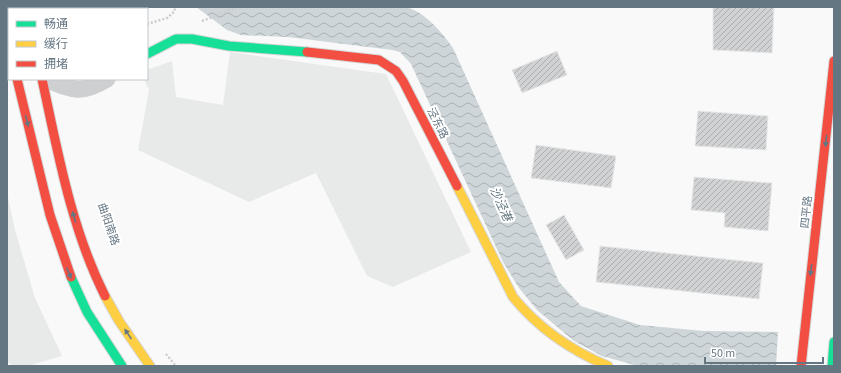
<svg xmlns="http://www.w3.org/2000/svg" width="841" height="373" font-family="'Source Sans 3','Noto Sans SC',sans-serif">
  <style>
    .built { fill: #e8e9e9 }
    .green { fill: #e8ebe6 }
    .water { fill: url(#water-waves) }
    .pier { fill: #f9f9f9 }
    .building { fill: url(#building-hatch); stroke: #e8e8e8 }
    .lines { fill: none; stroke-linecap: round; stroke-linejoin: round }
    .fast-casing { stroke: #d5d6d7; stroke-width: 11 }
    .slow-casing { stroke: #d5d6d7; stroke-width: 11 }
    .jam-casing { stroke: #d5d6d7; stroke-width: 11 }
    .path { stroke: #cbcccd; stroke-width: 2.5; stroke-dasharray: 2 2; stroke-linecap: butt }
    .street { stroke: #cecfd0; stroke-width: 17 }
    .fast { stroke: #16e098; stroke-width: 9 }
    .slow { stroke: #ffcf43; stroke-width: 9 }
    .jam { stroke: #f24e42; stroke-width: 9 }
    .oneway { fill: #657683 }
    .labels { text-anchor: middle; stroke-width: 4; stroke-linejoin: round; paint-order: stroke }
    .street-label { font-size: 11px; fill: #657683; stroke: #fff }
    .water-label { font-size: 12px; font-style: italic; fill: #60757c; stroke: #fff }
  </style>
  <defs>
    <pattern id="water-waves" width="16" height="10" patternUnits="userSpaceOnUse"><rect width="16" height="10" fill="#ced6d9"/><path d="M0 5q4-4 8 0t8 0" fill="none" stroke="#abb2b5"/></pattern>
    <pattern id="building-hatch" width="6" height="6" patternUnits="userSpaceOnUse"><rect width="6" height="6" fill="#d0d2d3"/><path d="M-1 1l2-2M0 6l6-6M5 7l2-2" fill="none" stroke="#acafb1"/></pattern>
  </defs>
  <rect width="100%" height="100%" fill="#f9f9f9"/>
  <path class="built" d="M230,52l156,22 85,178 -78,35 -26,-11 -51,-103 -67,29 -111,-52 11,-60 -5,-11h3v-9l25,-9 4,36 47,8z
    M7,192l8,38 20,68 27,58 -34,10h-15l-6,-4z"/>
  <path class="green" d="M57,7h68l1,2h-68z"/>
  <path class="water" d="M196,7h210c20,6 35,24 47,41l106,234 22,24 59,19 64,6 74,1 56,34h-196l-36,-10 -28,-15 -37,-31 -18,-22 -16,-26 -92,-198 -11,-12 -8,-2 -104,-13 -47,-2 -14,-5z"/>
  <path class="pier" d="M778,332h12l35,10 9,24h-58z"/>
  <path class="building" d="M713,7h61l-2,46 -59,-3z
    M557,51l10,24 -45,18 -10,-23z
    M698,111l70,5 -2,34 -71,-4z
    M536,145l80,11 -5,32 -80,-10z
    M694,177l78,6 -4,48 -44,-4 1,-14 -34,-3z
    M564,215l20,35 -18,10 -20,-35z
    M600,246l163,17 -4,36 -163,-17z"/>
  <g class="lines">
    <defs>
      <path id="fast" d="M7,38l2,8
        M147,54l29,-15h16l37,7 78,6
        M71,277l16,35 35,54
        M832,366l2,-24"/>
      <path id="slow" d="M457,186l56,111c26,32 57,53 95,69
        M105,296l14,25 31,45"/>
      <path id="jam" d="M25,7v2
        M307,52l72,8 17,11 7,10 54,105
        M17,79l33,136 21,62
        M42,79c16,74 29,149 63,217
        M801,366l33,-305"/>
    </defs>
    <use href="#fast" class="fast-casing"/>
    <use href="#slow" class="slow-casing"/>
    <use href="#jam" class="jam-casing"/>
    <path class="path" d="M202,21l36,-14
      M147,24l20,-6 8,-7 -1,-4
      M166,354l10,12"/>
    <path class="street" d="M46,79c26,11 35,16 61,0"/>
    <use href="#fast" class="fast"/>
    <use href="#slow" class="slow"/>
    <use href="#jam" class="jam"/>
  </g>
  <defs><path id="oneway-solid" d="M-6-.8H1V-3.2L6.5 0L1 3.2V.8H-6Z"/></defs>
  <g class="oneway">
    <use href="#oneway-solid" transform="translate(27 121) rotate(76)"/>
    <use href="#oneway-solid" transform="translate(826 141) rotate(96)"/>
    <use href="#oneway-solid" transform="translate(74 217) rotate(-106)"/>
    <use href="#oneway-solid" transform="translate(811 270) rotate(97)"/>
    <use href="#oneway-solid" transform="translate(69 273) rotate(67)"/>
    <use href="#oneway-solid" transform="translate(128 334) rotate(-124)"/>
  </g>
  <g class="labels">
    <g class="street-label">
      <text transform="translate(438 123) rotate(63)" y="4">泾东路</text>
      <text transform="translate(806 212) rotate(-84)" y="4">四平路</text>
      <text transform="translate(109 224) rotate(71)" y="4">曲阳南路</text>
    </g>
    <g class="water-label">
      <text transform="translate(501 204) rotate(66)" y="4">沙泾港</text>
    </g>
  </g>
  <rect width="841" height="373" fill="none" stroke="#657683" stroke-width="16"/>
  <rect x="8" y="8" width="140" height="72" fill="#ffffff" stroke="#c1c8cd"/>
  <rect x="16" y="21" width="20" height="6" fill="#16e098" stroke="#c1c8cd"/>
  <text x="44" y="28" font-size="12" fill="#657683">畅通</text>
  <rect x="16" y="41" width="20" height="6" fill="#ffcf43" stroke="#c1c8cd"/>
  <text x="44" y="48" font-size="12" fill="#657683">缓行</text>
  <rect x="16" y="61" width="20" height="6" fill="#f24e42" stroke="#c1c8cd"/>
  <text x="44" y="68" font-size="12" fill="#657683">拥堵</text>
  <path d="M705 357v6h118v-6" fill="none" stroke="#657683" stroke-width="2"/>
  <text x="711" y="357" font-size="12" fill="#657683" stroke="#ffffff" stroke-width="3" paint-order="stroke">50 m</text>
</svg>
